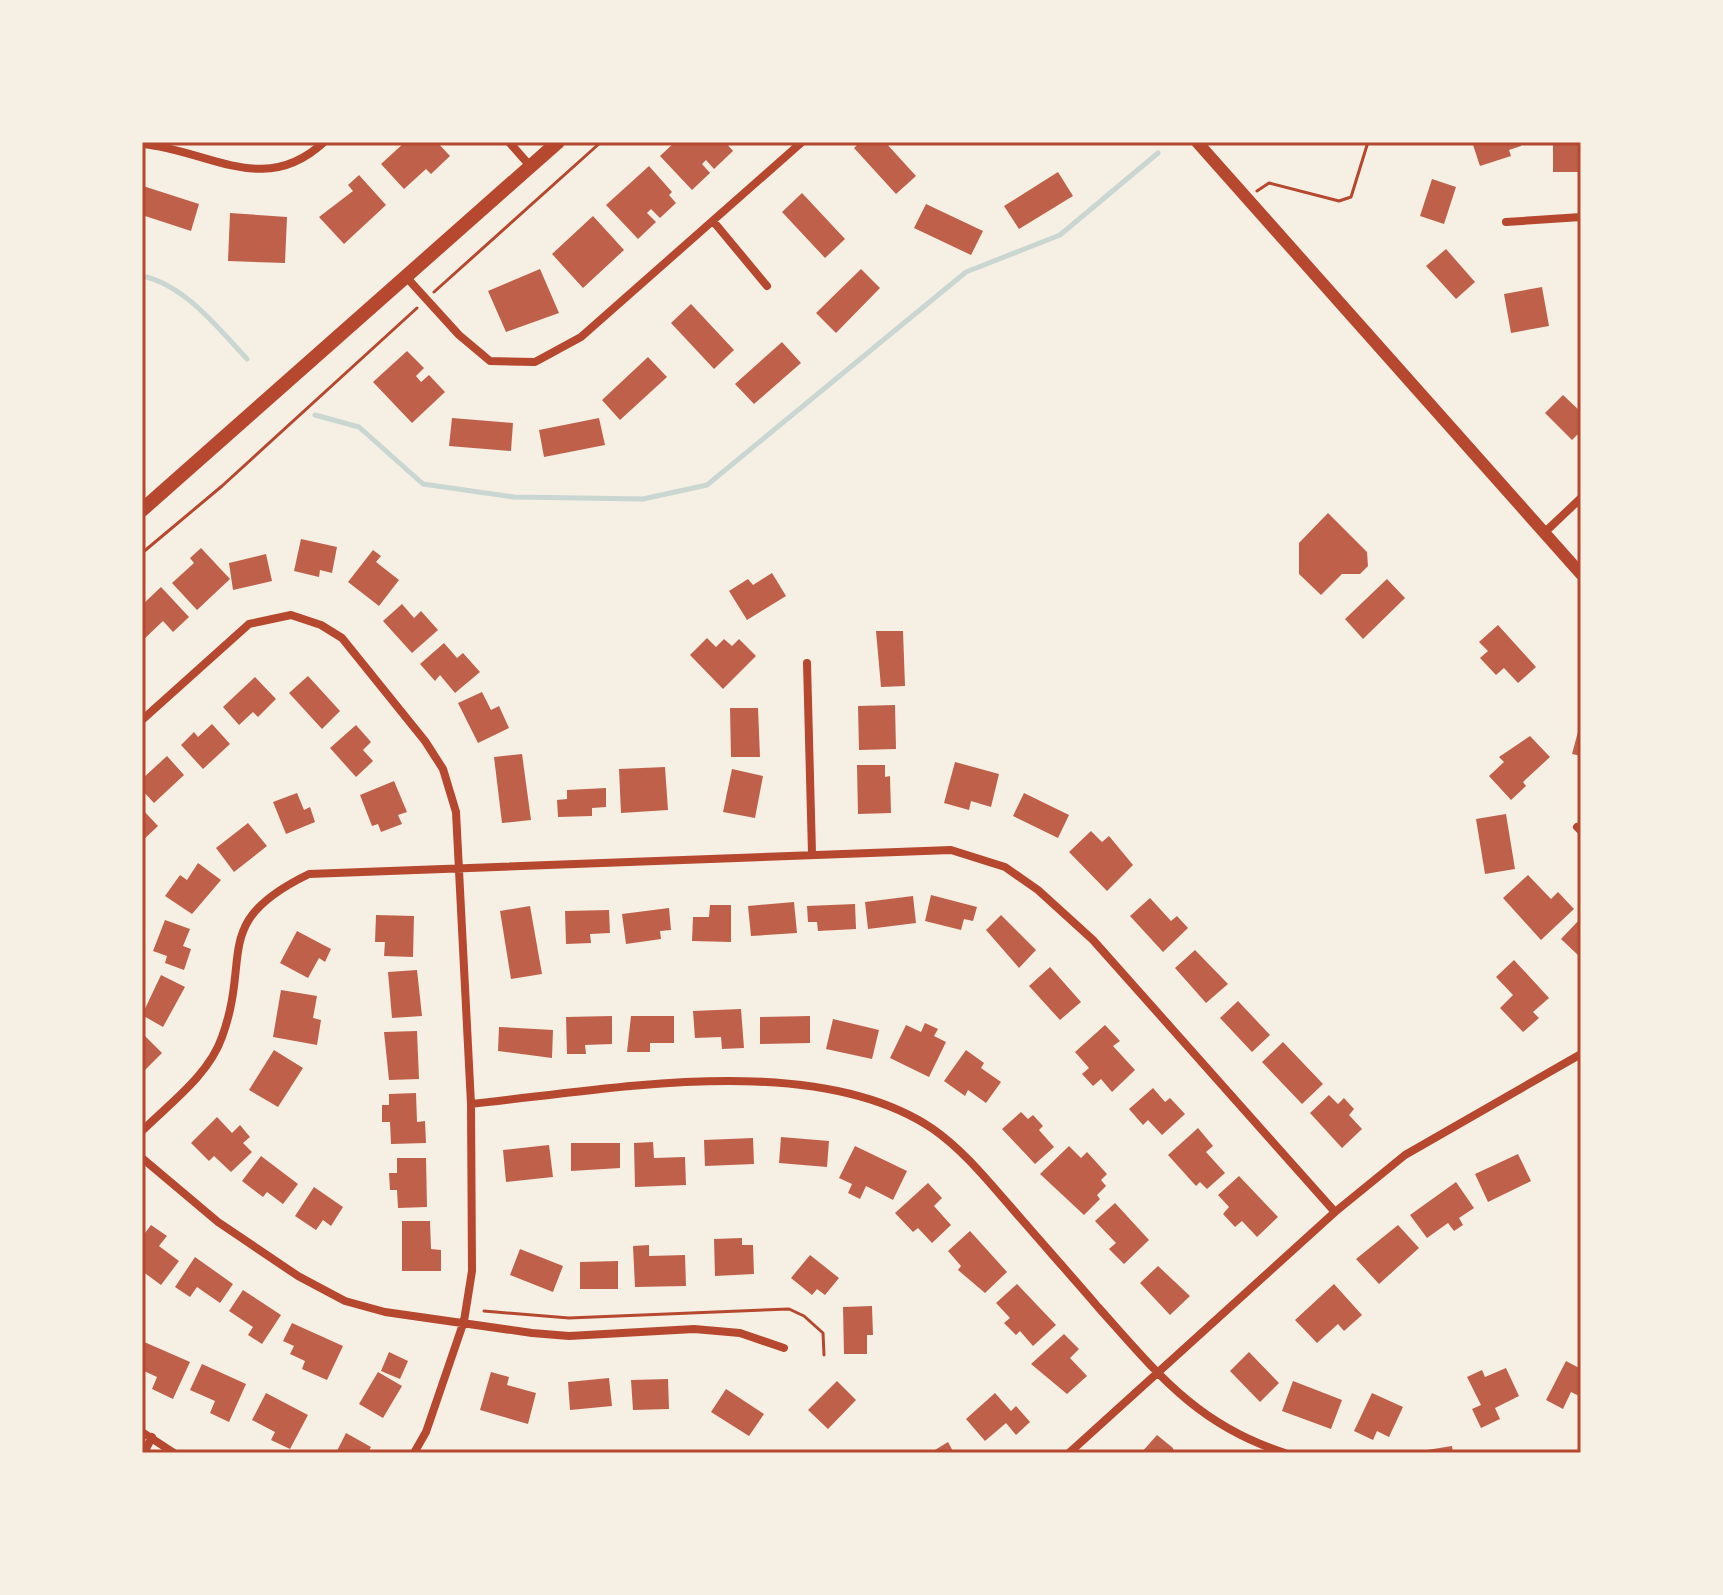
<svg xmlns="http://www.w3.org/2000/svg" width="1723" height="1595" font-family="Commissioner,sans-serif">
  <style>
    .lines { fill: none; stroke-linecap: round; stroke-linejoin: round }
    .stream { stroke: #c9d6d2; stroke-width: 5 }
    .building { fill: #bf614a }
    .path { stroke: #b5482f; stroke-width: 3 }
    .minor { stroke: #b5482f; stroke-width: 8 }
    .tertiary { stroke: #b5482f; stroke-width: 12 }
    .secondary { stroke: #b5482f; stroke-width: 14 }
    .neatline { fill: none; stroke: #b5482f; stroke-width: 3 }
  </style>
  <rect width="100%" height="100%" fill="#f6efe4"/>
  <g class="lines">
    <path class="stream" d="M142,276c43,9 76,52 105,83
      M315,415l44,12 64,57 91,13 129,2 64,-14 259,-213 94,-37 98,-82"/>
  </g>
  <path class="building" d="M405,142h32l13,14 -19,18 -5,-5 -22,20 -23,-25z
    M675,142h50l8,9 -19,18 -8,-9 -4,4 8,9 -18,17 -32,-34z
    M860,142h25l31,34 -20,18 -42,-46z
    M1472,142h48l1,4 -12,4 2,6 -31,10z
    M1553,143h28v29h-28z
    M649,166l23,26 -3,3 7,8 -16,15 -9,-9 -4,4 9,9 -18,17 -32,-34z
    M1058,172l15,24 -54,33 -15,-23z
    M359,175l27,30 -42,39 -25,-27 34,-26 -5,-6z
    M1432,179l24,8 -12,37 -24,-8z
    M143,186l56,18 -8,27 -49,-16z
    M802,193l43,46 -20,19 -43,-46z
    M926,204l57,27 -12,24 -57,-27z
    M230,213l57,4 -2,46 -57,-2z
    M593,216l31,34 -41,38 -31,-34z
    M1446,249l29,33 -19,17 -30,-33z
    M540,269l19,44 -53,19 -18,-41z
    M861,269l19,19 -44,45 -20,-20z
    M1542,287l7,39 -38,7 -7,-39z
    M691,304l43,46 -20,19 -43,-46z
    M782,342l19,21 -47,41 -19,-20z
    M407,351l17,17 -8,8 5,6 8,-7 16,17 -33,31 -39,-41z
    M648,357l19,20 -47,43 -18,-20z
    M1563,395l18,17v19l-9,9 -27,-27z
    M452,418l61,5 -2,28 -62,-5z
    M599,418l6,27 -61,12 -5,-27z
    M1328,513l39,39 1,14 -8,8h-18l-21,21 -22,-21v-31z
    M301,539l36,8 -5,26 -12,-3 -1,7 -25,-6z
    M201,548l29,31 -33,31 -25,-27 22,-20 -4,-5z
    M373,550l8,6 -5,6 23,18 -20,26 -31,-24z
    M266,554l6,27 -39,9 -4,-27z
    M772,573l14,23 -39,24 -18,-29 19,-12 5,6z
    M1387,579l18,19 -42,41 -18,-20z
    M161,587l28,30 -16,15 -10,-11 -21,20v-36z
    M402,604l12,14 7,-7 17,19 -26,23 -29,-32z
    M1498,625l38,42 -18,16 -14,-15 -8,7 -16,-17 8,-7 -9,-9z
    M876,631h27l2,55 -24,1z
    M707,638l9,9 8,-8 8,7 7,-7 17,17 -33,33 -33,-34z
    M444,643l13,15 6,-5 17,19 -25,21 -15,-18 -5,6 -15,-17z
    M308,676l32,35 -18,18 -33,-36z
    M255,677l21,22 -18,18 -5,-5 -14,13 -16,-18z
    M482,692l9,18 8,-4 10,22 -31,15 -20,-40z
    M895,705l1,44 -37,1 -1,-44z
    M730,708h28l2,49h-29z
    M212,724l18,20 -27,25 -22,-24 13,-13 4,5z
    M356,725l15,17 -8,8 10,11 -17,16 -26,-29z
    M1579,728h2v28l-9,-2z
    M1530,736l20,21 -27,25 3,4 -15,14 -22,-24 15,-14 -5,-5z
    M522,754l9,66 -29,3 -8,-66z
    M167,756l17,19 -30,28 -12,-13v-11z
    M955,762l44,12 -8,33 -20,-6 -2,9 -25,-7z
    M857,765h28v12l5,-1 1,37 -33,1z
    M665,767l3,43 -47,3 -2,-44z
    M732,769l31,7 -8,42 -32,-6z
    M394,781l13,31 -9,3 4,9 -21,8 -3,-8 -6,2 -12,-31z
    M606,788v19l-14,1v8l-34,1 -1,-17 10,-1v-9z
    M297,793l7,17 6,-3 5,15 -29,12 -13,-32z
    M1024,793l45,22 -11,23 -45,-22z
    M142,809l16,17 -16,15z
    M1506,814l9,55 -30,5 -9,-55z
    M248,823l19,23 -33,26 -18,-24z
    M1091,831l11,11 7,-6 24,29 -26,26 -38,-39z
    M198,863l23,17 -29,34 -27,-18 15,-21 7,5z
    M1528,875l23,24 7,-7 16,17 -33,31 -38,-42z
    M931,895l46,12 -4,14 -9,-2 -3,11 -36,-9z
    M913,896l3,27 -48,6 -3,-27z
    M1150,898l21,23 6,-5 11,12 -25,24 -33,-36z
    M794,902l3,31 -46,3 -3,-30z
    M855,904l1,25 -38,2 -1,-9h-9l-1,-16z
    M710,905h21v37l-39,-1 1,-24h16z
    M530,906l12,68 -31,5 -11,-68z
    M669,908l2,22 -11,1 1,8 -35,5 -4,-30z
    M609,910l1,23 -20,1 1,9 -25,1 -1,-33z
    M376,915l38,1 -1,41 -29,-1 1,-14h-10z
    M1001,915l35,35 -17,18 -33,-38z
    M1581,918v36l-2,2 -18,-17z
    M165,920l25,9 -7,17 8,3 -7,21 -19,-7 2,-7 -14,-5z
    M297,931l34,18 -6,13 -6,-4 -11,20 -28,-15z
    M1195,950l33,34 -22,19 -31,-35z
    M1514,960l35,38 -16,14 6,6 -16,14 -23,-24 13,-13 -17,-18z
    M1050,967l31,35 -21,18 -31,-34z
    M417,970l5,46 -30,2 -4,-46z
    M161,975l24,12 -22,40 -21,-12z
    M281,990l36,6 -4,22 8,2 -4,25 -44,-8z
    M1238,1001l32,34 -18,17 -32,-34z
    M741,1009l3,39 -22,1 -1,-12 -26,1 -2,-27z
    M612,1016v28l-27,1 1,9h-19l-1,-37z
    M631,1016h43v27h-24v9h-23z
    M810,1016v27l-50,1v-27z
    M833,1019l46,11 -7,29 -46,-10z
    M925,1023l13,6 -4,7 12,6 -17,35 -39,-19 16,-33 15,7z
    M1105,1025l15,16 -7,5 22,24 -23,22 -11,-13 -8,7 -11,-12 7,-6 -14,-16z
    M499,1027l54,3 -1,28 -54,-7z
    M417,1031l2,48 -30,1 -5,-48z
    M145,1036l17,17 -20,20v-34z
    M1283,1042l40,42 -21,20 -40,-42z
    M274,1050l29,18 -25,39 -29,-17z
    M966,1050l18,13 -3,5 20,14 -15,21 -18,-13 -3,6 -21,-15z
    M1153,1088l12,14 5,-4 15,16 -23,21 -14,-15 -5,5 -14,-16z
    M416,1093l1,29 8,-1 1,22 -35,1 -1,-22h-8v-17h7v-11z
    M1329,1095l9,9 6,-6 10,11 -5,6 13,14 -20,19 -32,-35z
    M1021,1112l7,7 5,-4 10,11 -4,4 15,17 -19,17 -33,-35z
    M217,1117l15,16 8,-8 10,12 -7,6 9,9 -21,20 -17,-16 -5,5 -18,-18z
    M1198,1128l15,18 -7,6 19,21 -18,16 -7,-7 -4,4 -28,-31z
    M781,1137l48,4 -2,26 -48,-4z
    M753,1138l1,26 -49,2 -1,-26z
    M653,1142l1,16 31,-1 1,28 -51,2 -1,-44z
    M571,1143h49v25l-49,3z
    M549,1145l4,32 -47,5 -3,-32z
    M855,1146l52,25 -14,29 -27,-14 -6,13 -12,-6 4,-9 -13,-6z
    M1069,1146l12,12 6,-6 20,22 -6,6 5,6 -9,9 3,4 -16,16 -44,-41z
    M1518,1154l13,27 -43,21 -13,-28z
    M261,1156l37,28 -15,20 -16,-12 -4,5 -21,-16z
    M397,1158h29l1,49 -29,1 -1,-18h-7l-1,-17h8z
    M1239,1176l39,41 -21,20 -15,-16 -7,6 -12,-13 6,-7 -11,-12z
    M1456,1182l18,26 -15,10 4,7 -9,6 -6,-8 -21,15 -17,-23z
    M928,1183l14,15 -8,8 17,19 -19,18 -14,-15 -5,4 -18,-19z
    M314,1187l29,20 -12,19 -8,-6 -7,10 -21,-14z
    M1115,1203l34,37 -25,24 -15,-15 7,-6 -21,-22z
    M402,1221h28l1,28 10,1v21h-39z
    M151,1225l16,11 -8,10 20,15 -18,24 -19,-14v-34z
    M1398,1225l21,23 -40,36 -23,-25z
    M970,1231l37,41 -22,21 -27,-23 3,-4 -13,-15z
    M742,1238v7h11l1,29 -39,2 -1,-37z
    M649,1245v11l36,-1 1,31 -51,1 -2,-41z
    M520,1249l43,17 -10,26 -43,-17z
    M810,1255l29,23 -14,17 -8,-6 -5,6 -21,-17z
    M195,1257l38,27 -13,19 -23,-16 -7,10 -15,-10z
    M618,1261v28h-38v-27z
    M1158,1266l32,30 -20,19 -30,-32z
    M1017,1284l39,41 -23,21 -13,-15 -4,4 -12,-12 6,-5 -14,-15z
    M1334,1284l28,31 -18,16 -6,-7 -21,19 -22,-23z
    M243,1290l38,25 -19,29 -14,-9 5,-8 -24,-16z
    M872,1306l1,29h-6v19h-23l-1,-47z
    M292,1323l51,23 -16,34 -25,-11 3,-8 -15,-7 4,-8 -11,-5z
    M1064,1334l15,15 -9,9 17,18 -20,18 -36,-30z
    M142,1341l48,21 -17,37 -21,-10 5,-12 -13,-6 -2,4z
    M389,1352l19,9 -8,18 -19,-8z
    M1249,1352l30,31 -19,19 -30,-31z
    M1566,1361l15,8v28l-10,-5 -8,17 -17,-9z
    M202,1364l44,20 -17,38 -19,-9 5,-12 -25,-11z
    M1506,1368l13,28 -24,12 5,11 -19,9 -9,-19 9,-4 -14,-28 15,-7 3,7z
    M378,1372l24,14 -19,32 -24,-14z
    M491,1372l18,5 -2,8 29,8 -8,31 -48,-14z
    M609,1378l3,28 -42,4 -2,-28z
    M668,1379l1,30 -36,1 -2,-30z
    M837,1381l19,19 -28,29 -20,-19z
    M1293,1381l49,19 -11,29 -49,-18z
    M726,1389l38,25 -15,22 -38,-24z
    M266,1393l42,22 -18,34 -19,-9 4,-8 -23,-12z
    M995,1393l16,18 5,-5 14,16 -14,13 -10,-12 -21,18 -19,-22z
    M1372,1393l31,14 -14,30 -12,-6 -4,9 -19,-9z
    M346,1433l25,14 -3,6h-32z
    M1157,1435l16,13 1,5h-33z
    M948,1442l6,11h-24z
    M1452,1446l1,7h-25l-1,-3z"/>
  <g class="lines">
    <path class="path" d="M1257,191l12,-8 70,18 12,-4 17,-55
      M434,292l167,-150
      M142,553l80,-67 195,-178
      M484,1311l85,7 220,-9 15,7 19,17 1,22"/>
    <path class="minor" d="M509,142l22,25
      M142,144c67,6 122,54 182,-2
      M713,221l54,65
      M1506,222l75,-5
      M408,279l51,56 31,26 45,1 46,-25 221,-195
      M1544,533l37,-35
      M807,663l5,190
      M142,720l107,-96 42,-9 30,10 21,13 83,103 18,28 13,43 15,292 1,167 -8,50 -38,111 -12,21
      M1577,827l4,4
      M471,1104c136,-14 344,-55 462,25 30,21 54,51 77,77 29,34 59,67 88,101 59,66 99,118 187,146
      M142,1131c27,-27 67,-56 80,-94 30,-82 -12,-115 87,-163l642,-24 54,17 33,23 55,50 242,272
      M142,1158l76,64 80,54 47,25 40,11 147,21 37,3 125,-7 46,4 44,15
      M142,1432l32,21
      M144,1453l8,-16
      M1069,1453l266,-241 70,-57 176,-101"/>
    <path class="tertiary" d="M1197,142l384,432"/>
    <path class="secondary" d="M142,510l416,-368"/>
  </g>
  <rect width="1723" height="1595" fill="none" stroke="#f6efe4" stroke-width="288"/>
  <rect x="144" y="144" width="1435" height="1307" class="neatline"/>
</svg>
